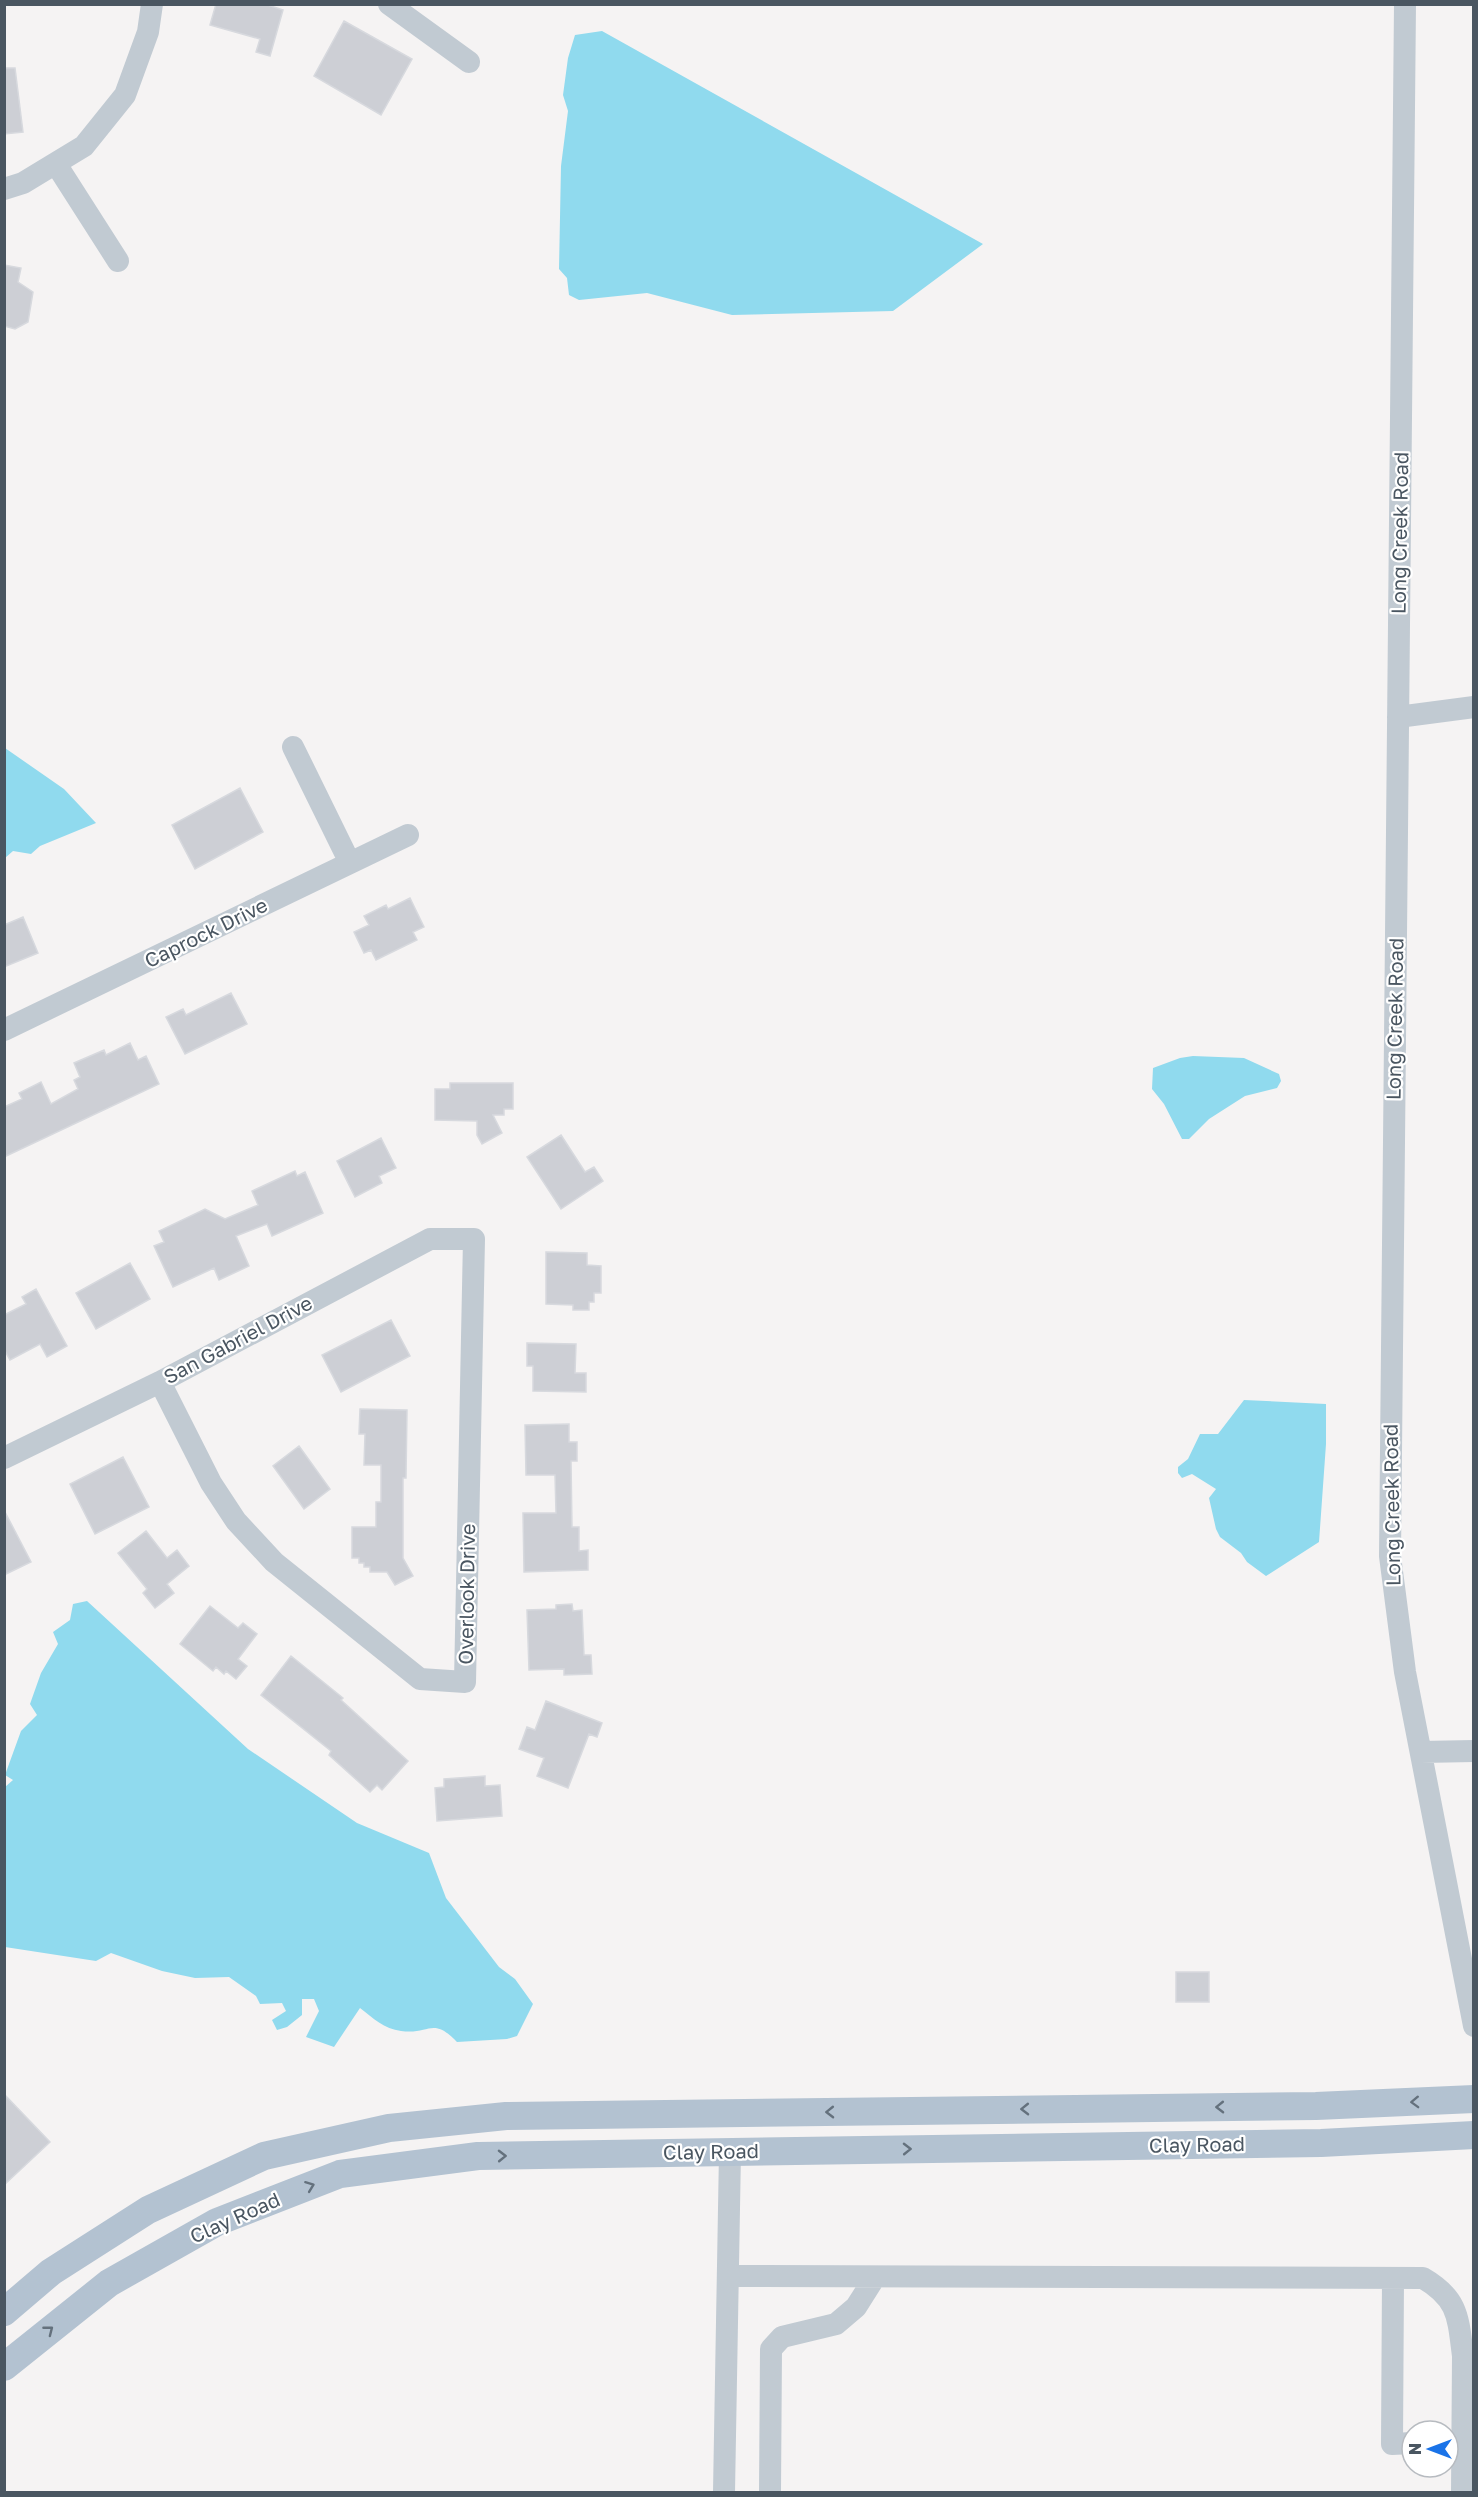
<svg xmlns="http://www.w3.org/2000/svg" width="1478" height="2497" font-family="'Golos Text',sans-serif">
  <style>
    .water { fill: #90daee }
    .building { fill: #cdcfd5; stroke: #d7d9de; stroke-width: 1.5 }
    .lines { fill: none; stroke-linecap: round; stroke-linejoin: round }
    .minor { stroke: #c1cad2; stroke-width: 22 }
    .major { stroke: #b3c2d1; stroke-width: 28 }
    .oneway { stroke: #64717d }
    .labels { text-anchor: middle; stroke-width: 4.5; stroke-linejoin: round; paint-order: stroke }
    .street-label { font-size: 20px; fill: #4a5661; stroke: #fff }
  </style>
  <rect width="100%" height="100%" fill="#f5f3f3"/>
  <path class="water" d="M602,31l381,213 -90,67 -161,4 -85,-22 -68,7 -10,-5 -2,-17 -8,-9 2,-103 7,-55 -5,-16 5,-37 7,-23z
    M5,748l59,41 32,34 -56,23 -9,8 -18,-3 -8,7z
    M1193,1056l51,2 35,16 2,7 -4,7 -32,8 -36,23 -20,20h-7l-18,-35 -12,-15 1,-21 27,-10z
    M1244,1400l82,4v40l-7,98 -53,34 -19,-14 -6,-9 -21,-16 -4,-8 -7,-31 7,-9 -24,-15 -10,4 -4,-5v-6l10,-8 12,-25h18z
    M87,1601l161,148 109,74 72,30 17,45 53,69 16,12 18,25 -16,32 -10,3 -50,3c-25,-26 -27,-7 -56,-11 -17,-2 -28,-13 -41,-23l-26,39 -28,-10 13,-26 -5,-12h-12v16l-15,12 -10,3 -5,-10 14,-9 -4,-8 -22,1 -4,-8 -27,-19 -34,1 -33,-7 -51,-18 -15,8 -91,-14v-160l8,-7 -8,-5 16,-44 16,-16 -7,-11 11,-31 17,-29 -5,-12 17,-12 3,-16z"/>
  <path class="building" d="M216,4h49l18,6 -13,46 -14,-4 4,-13 -50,-14z
    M344,21l68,38 -31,56 -67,-39z
    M4,68h11l8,64 -19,2z
    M4,265l17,3 -3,14 15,10 -5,30 -13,7 -11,-3z
    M240,788l23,44 -68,37 -23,-44z
    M410,898l14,29 -11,5 4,8 -41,20 -5,-10 -7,3 -10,-21 15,-7 -5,-9 22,-11 2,4z
    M23,917l15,36 -34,14v-42z
    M231,993l16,31 -62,30 -19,-37 17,-8 3,6z
    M130,1043l8,17 8,-4 13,28 -155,73v-50l18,-8 -3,-6 22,-11 10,22 27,-15 -4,-9 6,-3 -6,-14 30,-13 2,5z
    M450,1083h63v26h-9v6h-11l9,18 -20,11 -5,-9v-14l-42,-1v-31h15z
    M561,1135l24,37 9,-5 9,14 -42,28 -34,-52z
    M381,1138l15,30 -17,8 3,7 -27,14 -18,-36z
    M295,1171l2,5 8,-4 18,41 -51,23 -5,-12 -31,12 13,30 -30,14 -5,-12 -41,19 -19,-41 10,-4 -5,-11 46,-22 20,10 33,-14 -6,-14z
    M546,1252l41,1v12l14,1v27h-7v9h-5v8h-16v-5l-27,-1z
    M130,1263l20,36 -54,30 -20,-36z
    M36,1289l31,57 -20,11 -7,-13 -30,16 -6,-11v-34l22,-11 -4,-7z
    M391,1320l19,36 -69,36 -19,-37z
    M527,1343l49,1 -1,29h11v19l-53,-1v-25h-6z
    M360,1409l47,1 -1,68h-3v80l10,18 -18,9 -8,-13h-17v-5h-6v-4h-5v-5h-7v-31h24v-25h5v-37h-17l1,-31h-6z
    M569,1424v18h8v19h-6l1,66h7v24l9,-1v20l-64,2 -1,-59h33l-1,-38h-29l-1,-50z
    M299,1446l31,43 -26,20 -31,-43z
    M123,1457l26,50 -54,27 -25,-50z
    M4,1510l27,52 -27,13z
    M146,1531l21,27 10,-8 12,16 -22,18 7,9 -19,15 -12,-15 4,-4 -29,-36z
    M572,1604l1,7 9,-1 2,45h7l1,19 -28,1v-6l-35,1 -2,-60 29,-1v-4z
    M210,1606l28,22 5,-5 14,11 -19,25 9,7 -11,13 -10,-8 -2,3 -8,-7 -3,4 -33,-27z
    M291,1656l52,42 -2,2 67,61 -26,29 -5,-5 -7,7 -41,-37 2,-4 -70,-56z
    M546,1701l56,22 -5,14 -8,-3 -21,54 -31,-12 7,-18 -25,-9 8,-22 8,3z
    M485,1776v10l15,-1 2,31 -65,5 -2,-33 9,-1v-8z
    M1176,1972h33v30h-33z
    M4,2094l46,48 -46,43z"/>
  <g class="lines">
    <path class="minor" d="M389,4l80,58
      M1405,4l-15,1552 15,116 69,354
      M56,164l62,97
      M4,189l19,-6 61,-37 41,-51 23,-63 4,-28
      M1398,717l76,-10
      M293,747l57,116
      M4,1030l404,-195
      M4,1458l156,-76 270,-143h44l-9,443 -45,-3 -146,-117 -38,-41 -25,-38 -51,-101
      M1421,1752l53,-1
      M728,2276l695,2c36,21 35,40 40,78
      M1393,2278l-1,166 20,-1
      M724,2492l6,-340
      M770,2492l1,-143 11,-12 54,-13 20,-17 19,-30
      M1462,2492l1,-136 11,-1"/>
    <path class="major" d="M4,2312l47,-40 97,-62 116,-54 125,-28 117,-12 810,-10 158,-7
      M4,2367l105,-84 108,-61 123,-48 138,-18 843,-13 153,-8"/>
  </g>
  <defs><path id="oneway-chevron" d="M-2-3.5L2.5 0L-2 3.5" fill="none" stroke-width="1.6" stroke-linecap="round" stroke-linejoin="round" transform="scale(1.5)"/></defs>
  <g class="oneway">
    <use href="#oneway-chevron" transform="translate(1415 2102) rotate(178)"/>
    <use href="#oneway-chevron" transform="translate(1220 2107) rotate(179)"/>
    <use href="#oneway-chevron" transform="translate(1025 2109) rotate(179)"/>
    <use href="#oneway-chevron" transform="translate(830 2112) rotate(179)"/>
    <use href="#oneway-chevron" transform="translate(907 2149) rotate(-1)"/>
    <use href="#oneway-chevron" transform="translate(502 2156) rotate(-1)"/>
    <use href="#oneway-chevron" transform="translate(310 2186) rotate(-21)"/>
    <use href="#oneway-chevron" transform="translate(49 2330) rotate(-38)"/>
  </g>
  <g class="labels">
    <g class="street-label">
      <text transform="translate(1400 533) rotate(-89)" y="7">Long Creek Road</text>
      <text transform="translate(206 933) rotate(-26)" y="7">Caprock Drive</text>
      <text transform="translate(1395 1019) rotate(-89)" y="7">Long Creek Road</text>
      <text transform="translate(238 1340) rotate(-28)" y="7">San Gabriel Drive</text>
      <text transform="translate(1392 1505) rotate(-91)" y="7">Long Creek Road</text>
      <text transform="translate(467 1594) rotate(-89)" y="7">Overlook Drive</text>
      <text transform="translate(1197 2145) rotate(-1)" y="7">Clay Road</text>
      <text transform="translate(711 2152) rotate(-1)" y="7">Clay Road</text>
      <text transform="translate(235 2218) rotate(-24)" y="7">Clay Road</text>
    </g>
  </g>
  <rect width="1478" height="2497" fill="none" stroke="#4a5661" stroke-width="12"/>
  <g transform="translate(1430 2449) rotate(270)"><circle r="28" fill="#ffffff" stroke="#b7bbc0" stroke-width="1.5"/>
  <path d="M0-4.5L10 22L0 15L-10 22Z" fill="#1a73e8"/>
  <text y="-9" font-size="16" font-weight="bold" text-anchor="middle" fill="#4a5661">N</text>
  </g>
</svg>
